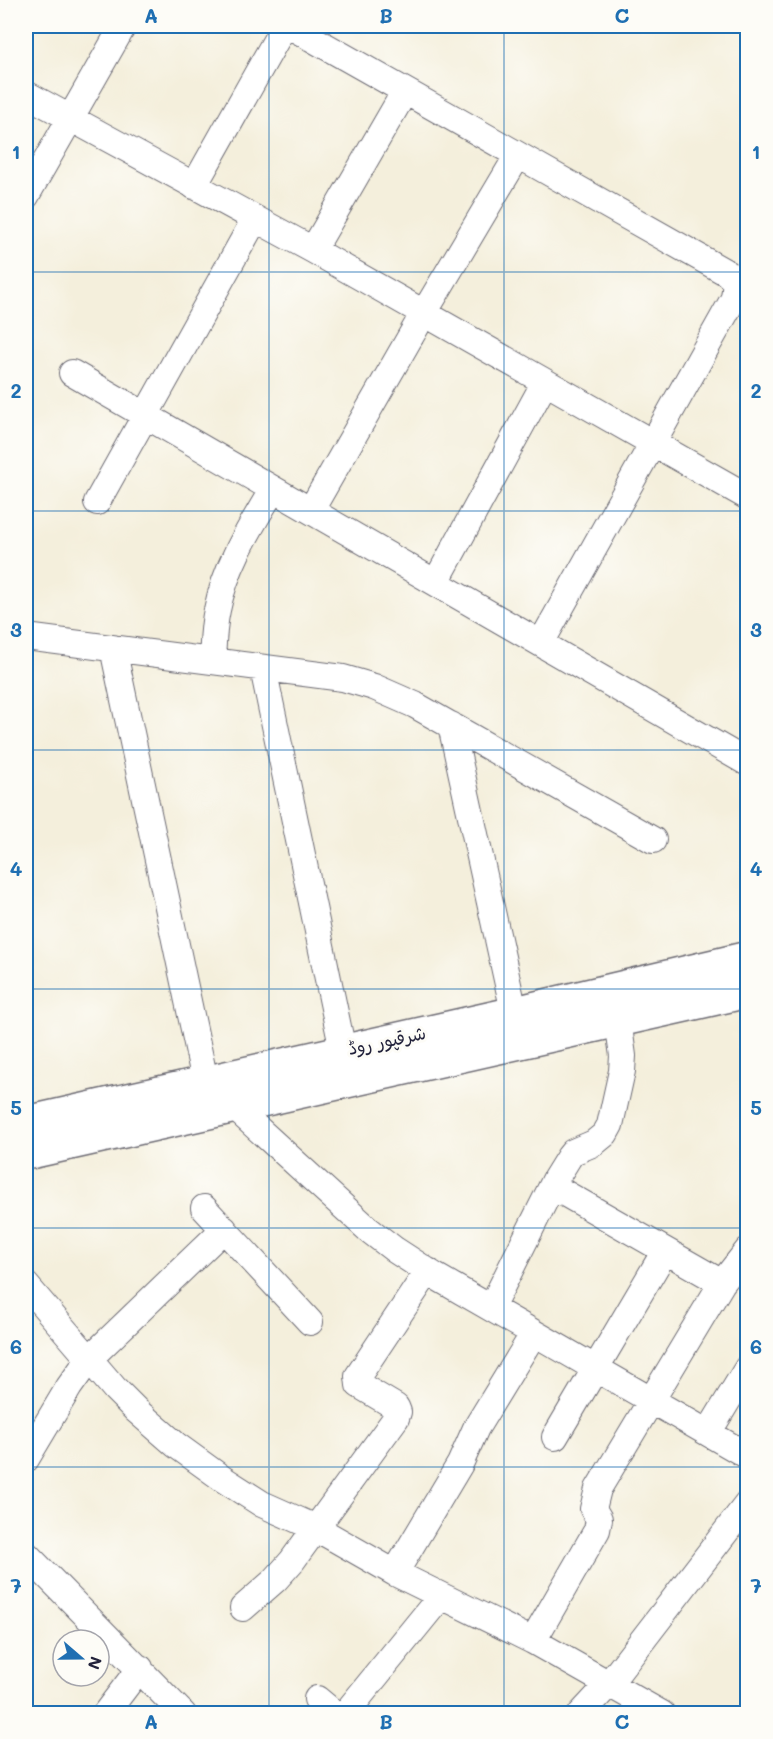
<svg xmlns="http://www.w3.org/2000/svg" width="773" height="1739" font-family="Mali,'Playpen Sans Arabic',sans-serif">
  <style>
    .lines { fill: none; stroke-linecap: round; stroke-linejoin: round }
    .street-casing { stroke: #6c6a73; stroke-width: 28 }
    .primary-casing { stroke: #6c6a73; stroke-width: 36 }
    .street { stroke: #fff; stroke-width: 26 }
    .primary { stroke: #fff; stroke-width: 33 }
    .grid { fill: none; stroke: #1f6fb2; stroke-width: 1.5; stroke-opacity: 0.55 }
    .labels { text-anchor: middle; stroke-width: 6; stroke-linejoin: round; paint-order: stroke }
    .street-label { font-size: 18px; fill: #22223b; stroke: #fdfcf7 }
    .neatline { fill: none; stroke: #1f6fb2; stroke-width: 2 }
    .grid-label { font-size: 20px; text-anchor: middle; font-weight: bold; fill: #1f6fb2 }
  </style>
  <rect width="100%" height="100%" fill="#fdfcf7"/>
  <filter id="ink" filterUnits="userSpaceOnUse"><feTurbulence type="fractalNoise" baseFrequency=".0167" numOctaves="2"/><feDisplacementMap in="SourceGraphic" scale="12" xChannelSelector="R" yChannelSelector="G"/><feConvolveMatrix kernelMatrix="1 2 1 2 8 2 1 2 1" color-interpolation-filters="sRGB"/></filter>
  <filter id="wash" filterUnits="userSpaceOnUse"><feTurbulence type="fractalNoise" baseFrequency=".008" numOctaves="4" result="noise"/><feDisplacementMap in="SourceGraphic" scale="24" xChannelSelector="R" yChannelSelector="G"/><feGaussianBlur stdDeviation="1.35" result="paint"/><feColorMatrix in="noise" values="0 0 0 0 0 0 0 0 0 0 0 0 0 0 0 0 0 1.4 0 .05"/><feComposite in="paint" operator="in"/></filter>
  <g filter="url(#wash)">
    <rect width="100%" height="100%" fill="#f4efdc"/>
  </g>
  <g filter="url(#ink)">
    <g class="lines">
      <defs>
        <path id="street" d="M290,26l437,247 9,9 -2,16 -193,345
          M26,94l287,156 435,247
          M194,186l90,-160
          M26,196l97,-170
          M313,250l92,-159
          M72,373l676,390
          M97,502l158,-283
          M311,510l113,-197 94,-158
          M436,582l109,-200
          M26,637l317,41 31,9 41,18 238,135
          M113,648l96,452
          M212,661c1,-16 1,-34 5,-51 9,-45 33,-82 56,-121
          M263,668l84,402
          M451,725l67,305
          M233,1106l136,124 26,20 40,26 313,180
          M552,1186l170,97
          M204,1208l106,114
          M26,1285l89,104 22,22 39,34 47,34 39,25 54,24 79,45 138,68 129,73
          M491,1308l65,-130 13,-21 4,-5 21,-9 11,-9 5,-9 12,-54 1,-15 -5,-36
          M708,1433l40,-66
          M555,1437l110,-186
          M26,1459l43,-72 20,-28 135,-130
          M26,1554l157,160
          M395,1573l65,-109 16,-36 58,-95
          M243,1608l32,-28 17,-19 104,-143 2,-6 -2,-5 -37,-22 -1,-9 70,-105
          M533,1641l64,-111 2,-11 -6,-10 5,-20 124,-206 26,-33
          M317,1699l18,15
          M105,1714l35,-46
          M345,1714l96,-118
          M581,1714l27,-29 140,-182"/>
        <path id="primary" d="M26,1123l489,-110 233,-55
          M26,1153l722,-162"/>
      </defs>
      <use href="#street" class="street-casing"/>
      <use href="#primary" class="primary-casing"/>
      <use href="#street" class="street"/>
      <use href="#primary" class="primary"/>
    </g>
  </g>
  <path class="grid" d="M269,26v1688M504,26v1688M26,272h722M26,511h722M26,750h722M26,989h722M26,1228h722M26,1467h722"/>
  <g class="labels">
    <g class="street-label">
      <text transform="translate(387 1041) rotate(-12)" y="6">شرقپور روڈ</text>
    </g>
  </g>
  <rect width="773" height="1739" fill="none" stroke="#fdfcf7" stroke-width="66"/>
  <g transform="translate(81 1658) rotate(110)"><circle r="28" fill="#fdfcf7" stroke="#a5a5ac" stroke-width="1.5"/>
  <path d="M0-4.5L10 22L0 15L-10 22Z" fill="#1f6fb2"/>
  <text y="-9" font-size="16" font-weight="bold" text-anchor="middle" fill="#22223b">N</text>
  </g>
  <rect x="33" y="33" width="707" height="1673" class="neatline"/>
  <g class="grid-label">
    <text x="151" y="23">A</text>
    <text x="386" y="23">B</text>
    <text x="622" y="23">C</text>
    <text x="16" y="159">1</text>
    <text x="756" y="159">1</text>
    <text x="16" y="398">2</text>
    <text x="756" y="398">2</text>
    <text x="16" y="637">3</text>
    <text x="756" y="637">3</text>
    <text x="16" y="876">4</text>
    <text x="756" y="876">4</text>
    <text x="16" y="1115">5</text>
    <text x="756" y="1115">5</text>
    <text x="16" y="1354">6</text>
    <text x="756" y="1354">6</text>
    <text x="16" y="1593">7</text>
    <text x="756" y="1593">7</text>
    <text x="151" y="1729">A</text>
    <text x="386" y="1729">B</text>
    <text x="622" y="1729">C</text>
  </g>
</svg>
